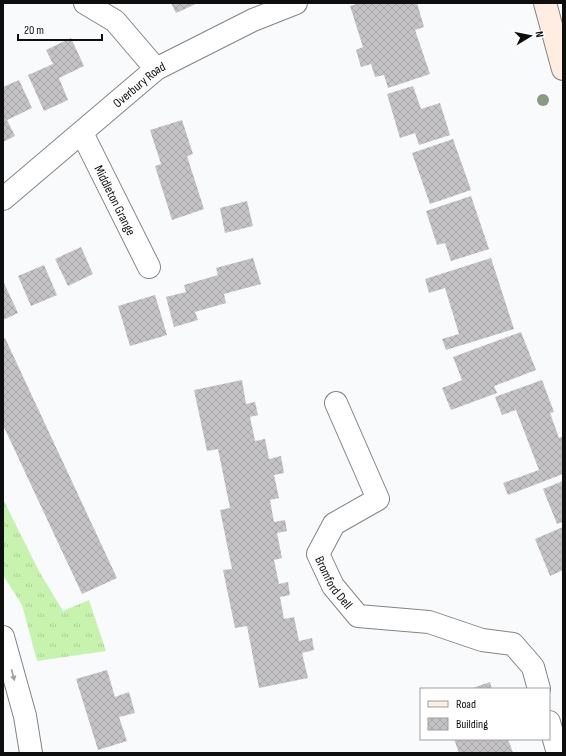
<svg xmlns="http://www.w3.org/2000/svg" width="566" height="756" font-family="'Sofia Sans Condensed',sans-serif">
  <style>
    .grass { fill: url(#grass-tufts) }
    .building { fill: url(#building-cross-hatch) }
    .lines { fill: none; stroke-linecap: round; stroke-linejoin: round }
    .street-casing { stroke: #848486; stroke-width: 24 }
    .secondary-casing { stroke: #848486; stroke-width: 24 }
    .street { stroke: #fff; stroke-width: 22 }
    .secondary { stroke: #ffede1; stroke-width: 22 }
    .tree { fill: #899b7e }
    .oneway { fill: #9f9f9f }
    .labels { text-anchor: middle; stroke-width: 3; stroke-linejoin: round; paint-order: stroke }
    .street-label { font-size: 13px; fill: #0e0e0f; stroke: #fff }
  </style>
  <defs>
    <pattern id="grass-tufts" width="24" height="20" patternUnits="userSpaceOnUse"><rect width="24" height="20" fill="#c7f3af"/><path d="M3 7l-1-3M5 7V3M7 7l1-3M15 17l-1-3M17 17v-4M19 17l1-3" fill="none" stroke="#aacf95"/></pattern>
    <pattern id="building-cross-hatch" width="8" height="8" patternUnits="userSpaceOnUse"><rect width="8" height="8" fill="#c4c2c5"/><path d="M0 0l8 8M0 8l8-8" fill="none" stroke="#a7a6a8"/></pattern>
  </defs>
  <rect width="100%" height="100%" fill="#f9fafc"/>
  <path class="grass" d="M3,499l37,74 23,38 26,-11 17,51 -69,10 -15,-56 -19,-30z"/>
  <path class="building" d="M171,3h27l-22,10z
    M360,3h57l7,24 -9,3 15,44 -42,14 -4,-13 -9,2 -4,-13 -10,3 -5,-17 7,-3 -13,-41z
    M71,38l13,28 -25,12 9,22 -24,11 -16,-36 25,-11 -7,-14z
    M19,80l13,28 -25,12 8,16 -12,6v-55z
    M413,86l8,23 19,-6 10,32 -31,10 -4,-12 -15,5 -13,-44z
    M182,120l11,34 -6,2 17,53 -32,11 -17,-54 6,-2 -11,-34z
    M453,139l18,51 -41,14 -18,-51z
    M471,196l18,53 -38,12 -6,-18 -8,2 -11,-34z
    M247,201l6,25 -28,7 -5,-25z
    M81,247l12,27 -25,12 -13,-27z
    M253,258l8,26 -37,10 2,9 -31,9 3,8 -24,7 -8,-30 20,-5 -2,-7 34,-10 -2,-7z
    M491,258l23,71 -68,21 -4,-11 17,-5 -14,-46 -16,5 -4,-14z
    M44,265l13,30 -26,11 -13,-30z
    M4,283l14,30 -15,7v-36z
    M155,295l12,40 -37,11 -12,-40z
    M521,332l15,38 -42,16 3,7 -46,17 -9,-22 20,-8 -9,-23z
    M5,338l112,240 -35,16 -79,-169v-86z
    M242,380l4,24 9,-2 3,13 -8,2 5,24 10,-2 4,20 12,-3 3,17 -10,2 5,23 -9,2 4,22 11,-2 2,11 -10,2 5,25 -8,2 5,24 9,-2 2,13 -10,2 4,22 10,-2 5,24 13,-3 2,12 -12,3 6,25 -49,10 -12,-62 -12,2 -12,-58 9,-1 -12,-59 10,-2 -12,-59 -11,2 -13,-61z
    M542,380l12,32 -4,1 9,25 4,-2v38l-55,21 -5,-12 36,-13 -23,-60 -14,5 -7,-18z
    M563,481v41l-6,2 -14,-35z
    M563,527v43l-13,6 -15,-37z
    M107,670l8,27 14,-5 6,21 -16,4 8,24 -29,9 -22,-71z
    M490,682l2,7h-22z
    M454,739h54l5,14h-54z"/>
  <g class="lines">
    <defs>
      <g id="street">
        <path d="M85,3l30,18 41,48"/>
        <path id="s1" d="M82,133l67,134"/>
        <path id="s2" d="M3,199l153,-130 97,-49 43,-17"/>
        <path id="s3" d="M336,403l42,96 -44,25 -16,30 15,32 25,30 71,6 53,18 31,4 20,23 6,22"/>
        <path d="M3,637l22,79 6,37"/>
        <path d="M549,722l9,31"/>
      </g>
      <path id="secondary" d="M545,3l18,66"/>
    </defs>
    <use href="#street" class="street-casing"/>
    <use href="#secondary" class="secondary-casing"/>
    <use href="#street" class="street"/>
    <use href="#secondary" class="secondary"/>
  </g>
  <circle class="tree" cx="543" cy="100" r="6"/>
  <defs><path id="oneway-solid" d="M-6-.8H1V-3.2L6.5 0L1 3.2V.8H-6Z"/></defs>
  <use class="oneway" href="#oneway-solid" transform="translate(13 675) rotate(75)"/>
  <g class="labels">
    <g class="street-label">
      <text dy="5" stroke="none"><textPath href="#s2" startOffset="178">Overbury Road</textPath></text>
      <text dy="5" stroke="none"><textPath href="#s1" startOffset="75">Middleton Grange</textPath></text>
      <text dy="5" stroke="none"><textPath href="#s3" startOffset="222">Bromford Dell</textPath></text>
    </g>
  </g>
  <rect width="566" height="756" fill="none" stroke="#0e0e0f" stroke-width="8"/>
  <rect x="420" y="688" width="130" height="52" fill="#ffffff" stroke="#9f9f9f"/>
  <rect x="428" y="701" width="20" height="6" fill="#ffede1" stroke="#9f9f9f"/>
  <text x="456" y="708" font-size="12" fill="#0e0e0f">Road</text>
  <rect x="428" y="718" width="20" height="12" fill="url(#building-cross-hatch)" stroke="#9f9f9f"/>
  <text x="456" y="728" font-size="12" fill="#0e0e0f">Building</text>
  <g transform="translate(530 36) rotate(80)" stroke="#ffffff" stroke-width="3" paint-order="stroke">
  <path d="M0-3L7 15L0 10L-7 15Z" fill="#0e0e0f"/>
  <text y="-6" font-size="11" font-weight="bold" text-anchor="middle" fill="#0e0e0f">N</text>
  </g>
  <path d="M18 34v6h84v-6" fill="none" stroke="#0e0e0f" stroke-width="2"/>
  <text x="24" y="34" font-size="12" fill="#0e0e0f" stroke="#ffffff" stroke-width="3" paint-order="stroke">20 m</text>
</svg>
